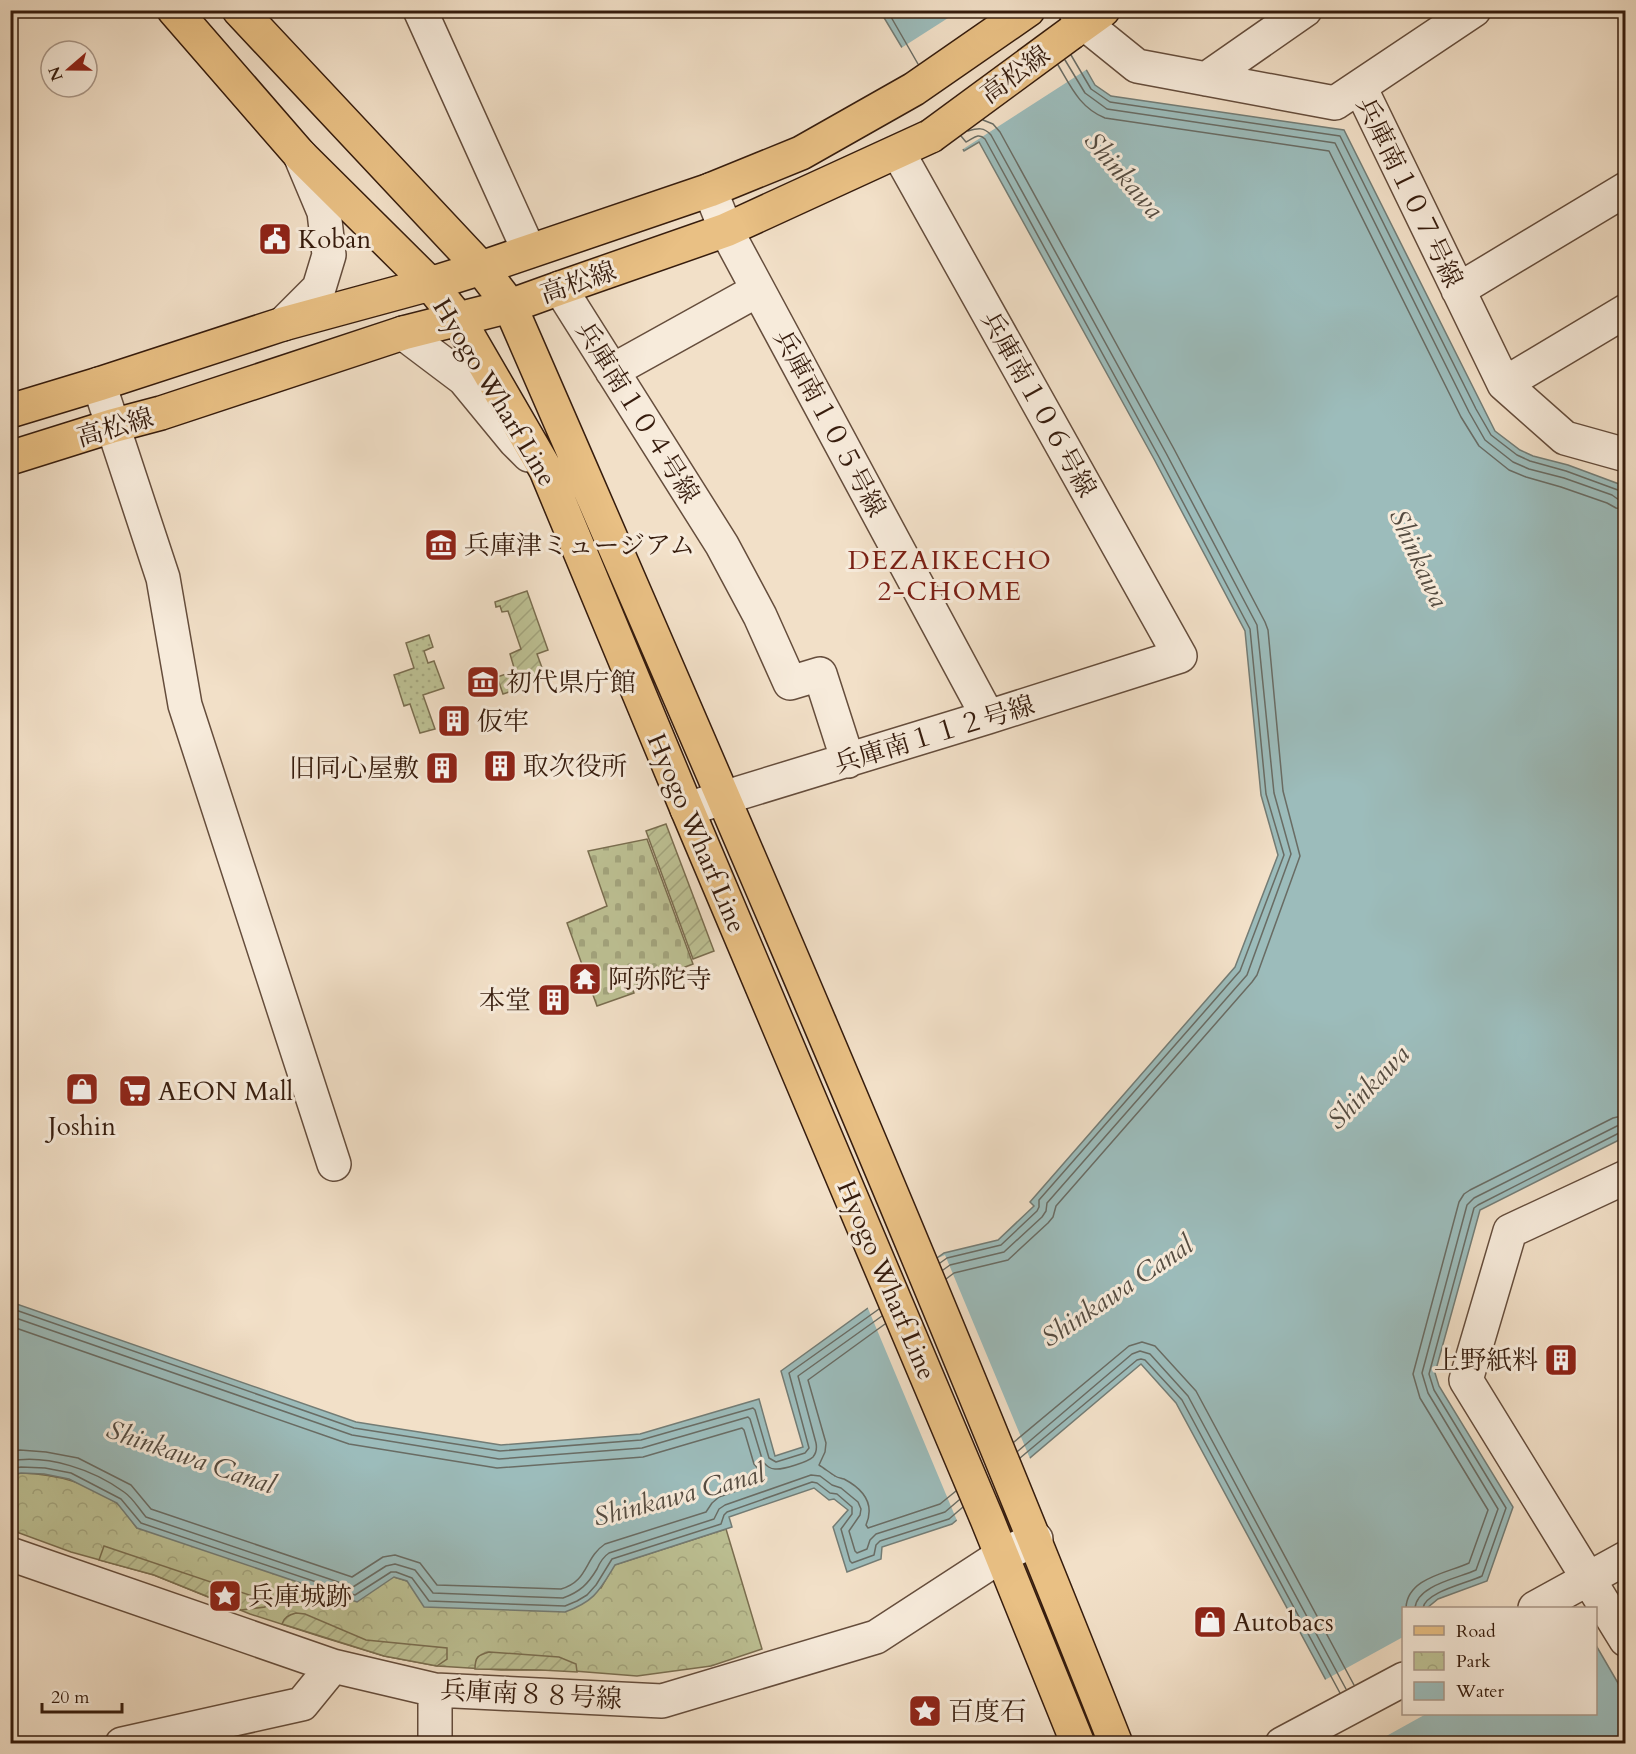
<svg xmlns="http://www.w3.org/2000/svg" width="1636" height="1754" font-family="Cardo,'Noto Serif JP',serif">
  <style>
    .grass { fill: url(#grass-dots); stroke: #7a6e50; stroke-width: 1.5 }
    .cemetery { fill: url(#cemetery-stones); stroke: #7a6e50; stroke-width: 1.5 }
    .park { fill: url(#park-crowns); stroke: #7a6e50; stroke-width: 1.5 }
    .garden { fill: url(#garden-furrows); stroke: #7a6e50; stroke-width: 1.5 }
    .water { fill: #9cbcbb; stroke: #737c75; stroke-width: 1.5 }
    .pier { fill: #f2e0c8 }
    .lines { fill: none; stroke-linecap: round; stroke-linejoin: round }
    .shore { stroke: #696c64; stroke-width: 1.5 }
    .minor-casing { stroke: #654d3c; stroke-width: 36 }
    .major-casing { stroke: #361c0d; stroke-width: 36 }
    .minor { stroke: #f7ebdb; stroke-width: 33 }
    .major { stroke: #e9c084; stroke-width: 33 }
    .major-bridge-casing { stroke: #361c0d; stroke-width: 36; stroke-linecap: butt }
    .major-bridge { stroke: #e9c084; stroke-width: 33 }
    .labels { text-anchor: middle; stroke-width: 6; stroke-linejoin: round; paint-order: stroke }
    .street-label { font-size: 26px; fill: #361c0d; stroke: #f7ebdb }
    .poi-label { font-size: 26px; fill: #361c0d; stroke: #f7ebdb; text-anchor: start }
    .water-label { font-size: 27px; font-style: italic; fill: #554c41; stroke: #f7ebdb }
    .neighbourhood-label { font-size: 27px; letter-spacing: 1.5px; fill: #7a1f14; stroke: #f7ebdb }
  </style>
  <defs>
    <pattern id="grass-dots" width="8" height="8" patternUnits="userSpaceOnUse" patternTransform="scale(1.5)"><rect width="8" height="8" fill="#bdc194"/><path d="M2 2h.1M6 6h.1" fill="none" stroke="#a3a57e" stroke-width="1.8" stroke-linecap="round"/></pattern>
    <pattern id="cemetery-stones" width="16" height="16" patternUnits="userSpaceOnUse" patternTransform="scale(1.5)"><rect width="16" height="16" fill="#bdc194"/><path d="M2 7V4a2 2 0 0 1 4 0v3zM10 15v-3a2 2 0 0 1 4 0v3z" fill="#a3a57e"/></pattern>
    <pattern id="park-crowns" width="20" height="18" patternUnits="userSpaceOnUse" patternTransform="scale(1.5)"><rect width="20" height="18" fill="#bdc194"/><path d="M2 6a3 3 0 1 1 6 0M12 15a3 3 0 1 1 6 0" fill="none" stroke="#a3a57e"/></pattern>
    <pattern id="garden-furrows" width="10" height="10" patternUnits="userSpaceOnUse" patternTransform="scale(1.5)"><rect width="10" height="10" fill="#bdc194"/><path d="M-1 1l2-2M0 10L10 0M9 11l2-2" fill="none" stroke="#a3a57e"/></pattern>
  </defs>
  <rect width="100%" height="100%" fill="#f2e0c8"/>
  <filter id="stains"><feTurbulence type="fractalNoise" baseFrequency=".00333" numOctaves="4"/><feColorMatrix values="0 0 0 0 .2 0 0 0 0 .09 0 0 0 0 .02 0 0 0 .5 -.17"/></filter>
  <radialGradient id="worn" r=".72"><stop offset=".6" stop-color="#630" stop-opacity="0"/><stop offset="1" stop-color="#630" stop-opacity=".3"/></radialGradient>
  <path class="grass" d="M429,635l4,12 -9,4 4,12 6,-2 10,27 -21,7 12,34 -15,4 -10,-29 -6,2 -10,-31 20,-7 -8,-25z"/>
  <path class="cemetery" d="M647,839l46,125 -61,23 2,6 -37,13 -30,-83 40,-17 -19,-55z"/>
  <path class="park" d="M21,1473c34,1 66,9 94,29 9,6 15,18 22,26l257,49 13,4 194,7 13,-23 112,-36 36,120 -51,17 -74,10 -76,-6h-60l-64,-4 -53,-10 -62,-19 -72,-23 -96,-39 -83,-23 -60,-22v-55z"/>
  <path class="garden" d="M527,591l21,59 -11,4 8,22 -10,3 1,4 -9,3 -1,-2 -7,3v2l-16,5 -6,-17 18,-6 -5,-17 11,-5 -13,-38 -6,1 -2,-6 -4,1 -1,-5z
    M666,824l48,127 -21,8 -47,-128z
    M104,1546l163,55 -2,6 -24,3 -87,-35 -55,-15z
    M296,1613l9,1 61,26 81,8v11l-10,7 -53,-10 -102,-32c2,-7 7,-9 14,-11z
    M489,1652l70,5 17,7 1,8 -36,-2 -66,-1c0,-12 3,-14 14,-17z"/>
  <path class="water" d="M880,11h173l42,74 16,11 233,34 151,301 25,19 13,6 35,9 51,19 6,5v648l-145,73 -45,163 4,13 74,121 -26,74 -49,18 -11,9h-23v106h192v-66l1,-1 28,48v48h-265l-184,-340 -35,-39 -189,160 -70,23 -1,12 -34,13 -14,-45 15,-17 -14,-11 -5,1 -15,-12 -85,29 3,10 -117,38c-16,26 -20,36 -50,47l-141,-5 -17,-26 -13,-4 -37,25 -220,-74 -20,-25 -48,-24 -25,-5 -23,-1 -10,2v-173l345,120 145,23 139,-11 119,-35 16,57 28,-9 -22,-76 163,-118 54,-13 36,-34 -4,-4 205,-235 43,-112 -17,-60 -16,-164 -91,-172 -175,-317 -15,9z"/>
  <path class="pier" d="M1056,10l33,58 -129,83 -62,-101 61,-39z
    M945,1255l86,206 -73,62 -91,-217 55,-41z
    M1403,1637l1,77h22l-54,30h-15l-34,-63z"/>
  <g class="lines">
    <path class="shore" d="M887,10l31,54
      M1071,55l20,34 19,13 230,34 136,273 15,26 26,20 13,6 36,10 60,22
      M1065,60l20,33 22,16 228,34 134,269 16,28 28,22 16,7 35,9 48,17 7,5 7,1
      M1058,65c13,22 22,43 47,53l224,33 132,266 18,29 30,24 17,7 35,10 46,16 9,5 10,2
      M940,1263l7,-5 54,-13 36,-34 2,-4v-7l201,-229 44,-116 -18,-61 -16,-165 -91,-172 -174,-318c-7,-7 -12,0 -19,3l-5,-6
      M943,1270l7,-5 54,-13 38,-35 4,-6 1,-8 200,-228 44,-121 -17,-61 -17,-168 -91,-172 -175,-318c-7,-8 -13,-7 -23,-4
      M946,1279l8,-6 54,-13 40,-37 5,-6 3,-11 196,-224 5,-7 43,-119 -17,-65 -15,-161 -3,-8 -91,-173 -174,-317 -7,-8 -10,-4
      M10,1308l344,120 146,23 141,-11 112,-32 2,2 14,48 7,4 29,-9 4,-5 -20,-75 90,-64
      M10,1316l342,119 147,24 143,-11 106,-31 2,2 13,43c4,4 7,7 12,7 7,1 33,-7 38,-12 4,-5 4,-9 3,-14l-18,-67 84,-60
      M885,1324l-77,56 18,63 -1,9 -6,13c5,3 11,8 16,11 3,2 6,2 9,3 19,10 31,25 22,46l2,3 72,-24 16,-13
      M10,1326l339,118 148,24 146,-11 99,-29 2,2 10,34 13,15 -2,2 -46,16 -7,6 -6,9 -101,32c-21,14 -16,37 -44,45l-124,-4 -17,-22 -25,-8 -12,2 -31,20 -201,-68 -20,-24 -53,-27 -32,-6 -26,-2 -10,2
      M1014,1442l115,-96 13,-4 13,4 41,45 158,294
      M1018,1451l114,-97 8,-3 10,3 38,42 158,293
      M1020,1458l117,-98 4,-1 4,1 37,40 158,293
      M10,1461c38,-7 84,9 114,31 9,6 15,17 22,25l207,70 33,-21 9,-2 20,6 18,23 130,5c17,-6 25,-14 34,-29 3,-7 6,-12 12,-16l105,-34 5,-10 6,-4 86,-30 9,1 12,9 9,3 17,14 3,7 -1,6 -11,16 6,20 2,2 10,-4 3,-9 6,-6 69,-22 14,-12
      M10,1469l11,-2 24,1 26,5 50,26 20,24 214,72 36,-23h5l16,6 17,23 136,5 12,-5 10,-6 9,-10 16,-26 109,-35 3,-9 3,-3 85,-30 5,1 13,10 7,1 15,13v7l-11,15 9,32 2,2 22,-8 2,-10 4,-4 69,-22 14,-12
      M1406,1608c1,-30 41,-35 63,-45l19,-53 -68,-112 -7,-24 46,-172 5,-8 6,-4 143,-72 13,-3
      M1415,1608c2,-23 44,-30 61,-38l22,-61 -70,-116 -6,-20 45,-168 7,-7 143,-72 9,-2
      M1423,1608c2,-16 45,-25 59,-32l24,-68 -72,-118 -5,-16 45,-166 4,-3 143,-73h5"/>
    <defs>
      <path id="minor" d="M420,10l109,241
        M1075,10l10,14 52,42 198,37 139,-93
        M1206,79l99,-69
        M1360,87l144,297 61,54 61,17
        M710,190l16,40 262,487
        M560,288l162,257 38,71 30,67 30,-9 28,87
        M1458,290l168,-101
        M283,324l36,-36 10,-33 -5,-43 -24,-57
        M403,333l61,46 51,62 14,14
        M612,371l146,-81
        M99,384l64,194 22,127 149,459
        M1504,384l122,-73
        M687,809l301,-92 192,-61 -282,-504
        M1626,1177l-116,54 -44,149 160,260
        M10,1554l323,112 102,24 227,11 214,-64 126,-82 34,-16
        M1535,1608l91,-50
        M435,1690v54
        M122,1744l180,-40 31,-38
        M1282,1744l122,-65"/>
      <path id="major" d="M174,10l126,145 130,129 29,36 87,150 141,339 300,710 91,225
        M239,10l242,258 29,38c208,477 415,954 606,1438
        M1071,33l32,-23
        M10,411l89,-27 184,-60 147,-40 51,-16 229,-78 91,-37 113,-64 114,-79
        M10,458l102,-32 49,-13 242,-80 107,-27 50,-18 166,-58 205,-94"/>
    </defs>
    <use href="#minor" class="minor-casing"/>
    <use href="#major" class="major-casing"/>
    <use href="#minor" class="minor"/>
    <use href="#major" class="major"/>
    <defs>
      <path id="major-bridge" d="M931,136l140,-103"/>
    </defs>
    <use href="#major-bridge" class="major-bridge-casing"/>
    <use href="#major-bridge" class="major-bridge"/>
  </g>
  <defs>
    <symbol id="civic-square" viewBox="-11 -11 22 22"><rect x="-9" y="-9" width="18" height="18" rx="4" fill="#8f2418" stroke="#f7ebdb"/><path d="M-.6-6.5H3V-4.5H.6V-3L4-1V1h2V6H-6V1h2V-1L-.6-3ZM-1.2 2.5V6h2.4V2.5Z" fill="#fff"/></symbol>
    <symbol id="museum-square" viewBox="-11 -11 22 22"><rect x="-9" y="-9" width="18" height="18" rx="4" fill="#8f2418" stroke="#f7ebdb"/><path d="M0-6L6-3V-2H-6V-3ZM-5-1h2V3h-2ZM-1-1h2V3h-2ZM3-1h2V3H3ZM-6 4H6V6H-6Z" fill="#fff"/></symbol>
    <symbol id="building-square" viewBox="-11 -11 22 22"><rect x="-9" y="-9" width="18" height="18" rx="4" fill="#8f2418" stroke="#f7ebdb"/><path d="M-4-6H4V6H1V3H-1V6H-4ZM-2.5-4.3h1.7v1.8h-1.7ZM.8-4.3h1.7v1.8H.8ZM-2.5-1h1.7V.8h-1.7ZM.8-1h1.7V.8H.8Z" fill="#fff"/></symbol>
    <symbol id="temple-square" viewBox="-11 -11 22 22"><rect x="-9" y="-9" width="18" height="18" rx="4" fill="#8f2418" stroke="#f7ebdb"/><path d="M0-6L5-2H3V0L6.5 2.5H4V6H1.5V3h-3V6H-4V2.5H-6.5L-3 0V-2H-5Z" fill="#fff"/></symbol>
    <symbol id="shop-square" viewBox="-11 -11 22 22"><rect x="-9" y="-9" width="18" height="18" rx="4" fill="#8f2418" stroke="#f7ebdb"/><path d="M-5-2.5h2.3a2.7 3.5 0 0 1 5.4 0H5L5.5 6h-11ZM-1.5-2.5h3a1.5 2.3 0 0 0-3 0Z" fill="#fff"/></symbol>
    <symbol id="supermarket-square" viewBox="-11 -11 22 22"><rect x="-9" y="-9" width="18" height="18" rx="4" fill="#8f2418" stroke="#f7ebdb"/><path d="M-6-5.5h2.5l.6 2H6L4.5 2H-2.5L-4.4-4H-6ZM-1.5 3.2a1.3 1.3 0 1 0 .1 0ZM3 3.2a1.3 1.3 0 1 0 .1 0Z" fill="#fff"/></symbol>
    <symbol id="sight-square" viewBox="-11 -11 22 22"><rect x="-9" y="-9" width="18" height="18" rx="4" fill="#8f2418" stroke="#f7ebdb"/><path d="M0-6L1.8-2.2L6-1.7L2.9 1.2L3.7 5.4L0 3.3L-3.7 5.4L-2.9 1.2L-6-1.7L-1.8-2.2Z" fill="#fff"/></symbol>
  </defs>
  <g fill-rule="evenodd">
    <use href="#civic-square" x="256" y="220" width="38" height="38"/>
    <use href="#museum-square" x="422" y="526" width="38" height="38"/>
    <use href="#museum-square" x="464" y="663" width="38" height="38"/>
    <use href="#building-square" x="435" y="702" width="38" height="38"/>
    <use href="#building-square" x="481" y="747" width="38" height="38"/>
    <use href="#building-square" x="423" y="749" width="38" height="38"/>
    <use href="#temple-square" x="566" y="960" width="38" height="38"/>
    <use href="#building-square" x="535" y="981" width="38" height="38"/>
    <use href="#shop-square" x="63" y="1070" width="38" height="38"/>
    <use href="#supermarket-square" x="116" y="1072" width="38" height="38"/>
    <use href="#building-square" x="1542" y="1341" width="38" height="38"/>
    <use href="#sight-square" x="206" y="1577" width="38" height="38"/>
    <use href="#shop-square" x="1191" y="1603" width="38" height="38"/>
    <use href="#sight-square" x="906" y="1692" width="38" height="38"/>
  </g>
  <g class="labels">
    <g class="street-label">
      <text transform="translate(1015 74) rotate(-36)" y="9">高松線</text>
      <text transform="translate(1410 192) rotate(64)" y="9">兵庫南１０７号線</text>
      <text transform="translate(578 282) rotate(-19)" y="9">高松線</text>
      <text transform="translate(495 392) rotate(59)" y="9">Hyogo Wharf Line</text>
      <text transform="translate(1039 404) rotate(61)" y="9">兵庫南１０６号線</text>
      <text transform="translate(638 412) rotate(58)" y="9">兵庫南１０４号線</text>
      <text transform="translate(830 423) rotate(62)" y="9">兵庫南１０５号線</text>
      <text transform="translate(115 427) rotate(-16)" y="9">高松線</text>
      <text transform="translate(934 734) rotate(-17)" y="9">兵庫南１１２号線</text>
      <text transform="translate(697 833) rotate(67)" y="9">Hyogo Wharf Line</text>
      <text transform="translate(887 1280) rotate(67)" y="9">Hyogo Wharf Line</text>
      <text transform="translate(531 1694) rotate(3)" y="9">兵庫南８８号線</text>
    </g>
    <g class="poi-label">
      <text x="298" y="248">Koban</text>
      <text x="464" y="554">兵庫津ミュージアム</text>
      <text x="506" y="691">初代県庁館</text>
      <text x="477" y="730">仮牢</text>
      <text x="523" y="775">取次役所</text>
      <text x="419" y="777" text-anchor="end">旧同心屋敷</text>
      <text x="608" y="988">阿弥陀寺</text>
      <text x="531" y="1009" text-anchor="end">本堂</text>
      <text x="158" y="1100">AEON Mall</text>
      <text x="82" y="1135" text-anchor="middle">Joshin</text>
      <text x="1538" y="1369" text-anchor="end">上野紙料</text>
      <text x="248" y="1605">兵庫城跡</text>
      <text x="1233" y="1631">Autobacs</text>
      <text x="948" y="1720">百度石</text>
    </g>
    <g class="water-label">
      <text transform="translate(1124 175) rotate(49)" y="9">Shinkawa</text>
      <text transform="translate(1419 558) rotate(65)" y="9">Shinkawa</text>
      <text transform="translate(1368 1087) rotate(-46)" y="9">Shinkawa</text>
      <text transform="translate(1117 1291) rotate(-34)" y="9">Shinkawa Canal</text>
      <text transform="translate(191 1457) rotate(19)" y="9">Shinkawa Canal</text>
      <text transform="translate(679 1495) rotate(-15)" y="9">Shinkawa Canal</text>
    </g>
    <g class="neighbourhood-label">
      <text x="950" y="569">DEZAIKECHO<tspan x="950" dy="31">2-CHOME</tspan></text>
    </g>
  </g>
  <rect width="1636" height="1754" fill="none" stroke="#f2e0c8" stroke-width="36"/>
  <rect x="12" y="12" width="1612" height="1730" fill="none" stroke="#361c0d" stroke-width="3"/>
  <rect x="18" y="18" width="1600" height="1718" fill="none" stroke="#361c0d" stroke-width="1.5"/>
  <rect x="1402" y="1607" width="195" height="108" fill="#f7ebdb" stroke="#aa9889" stroke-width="1.5"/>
  <rect x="1414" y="1626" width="30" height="9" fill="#e9c084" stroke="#aa9889" stroke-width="1.5"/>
  <text x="1456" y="1637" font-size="18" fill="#361c0d">Road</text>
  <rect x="1414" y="1652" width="30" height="18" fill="url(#park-crowns)" stroke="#aa9889" stroke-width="1.5"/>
  <text x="1456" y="1667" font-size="18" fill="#361c0d">Park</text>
  <rect x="1414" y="1682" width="30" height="18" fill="#9cbcbb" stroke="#aa9889" stroke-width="1.5"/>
  <text x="1456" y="1697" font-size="18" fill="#361c0d">Water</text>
  <g transform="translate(69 69) rotate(250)"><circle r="28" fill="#f7ebdb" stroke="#aa9889" stroke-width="1.5"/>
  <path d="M0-4.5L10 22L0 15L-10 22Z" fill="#8f2418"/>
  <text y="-9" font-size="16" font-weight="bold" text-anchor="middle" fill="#361c0d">N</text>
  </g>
  <path d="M42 1703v9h80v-9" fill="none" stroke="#361c0d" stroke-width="3"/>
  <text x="51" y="1703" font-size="18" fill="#361c0d" stroke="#f7ebdb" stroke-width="4.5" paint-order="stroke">20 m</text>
  <rect width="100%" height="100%" filter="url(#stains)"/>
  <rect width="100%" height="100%" fill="url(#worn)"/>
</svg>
